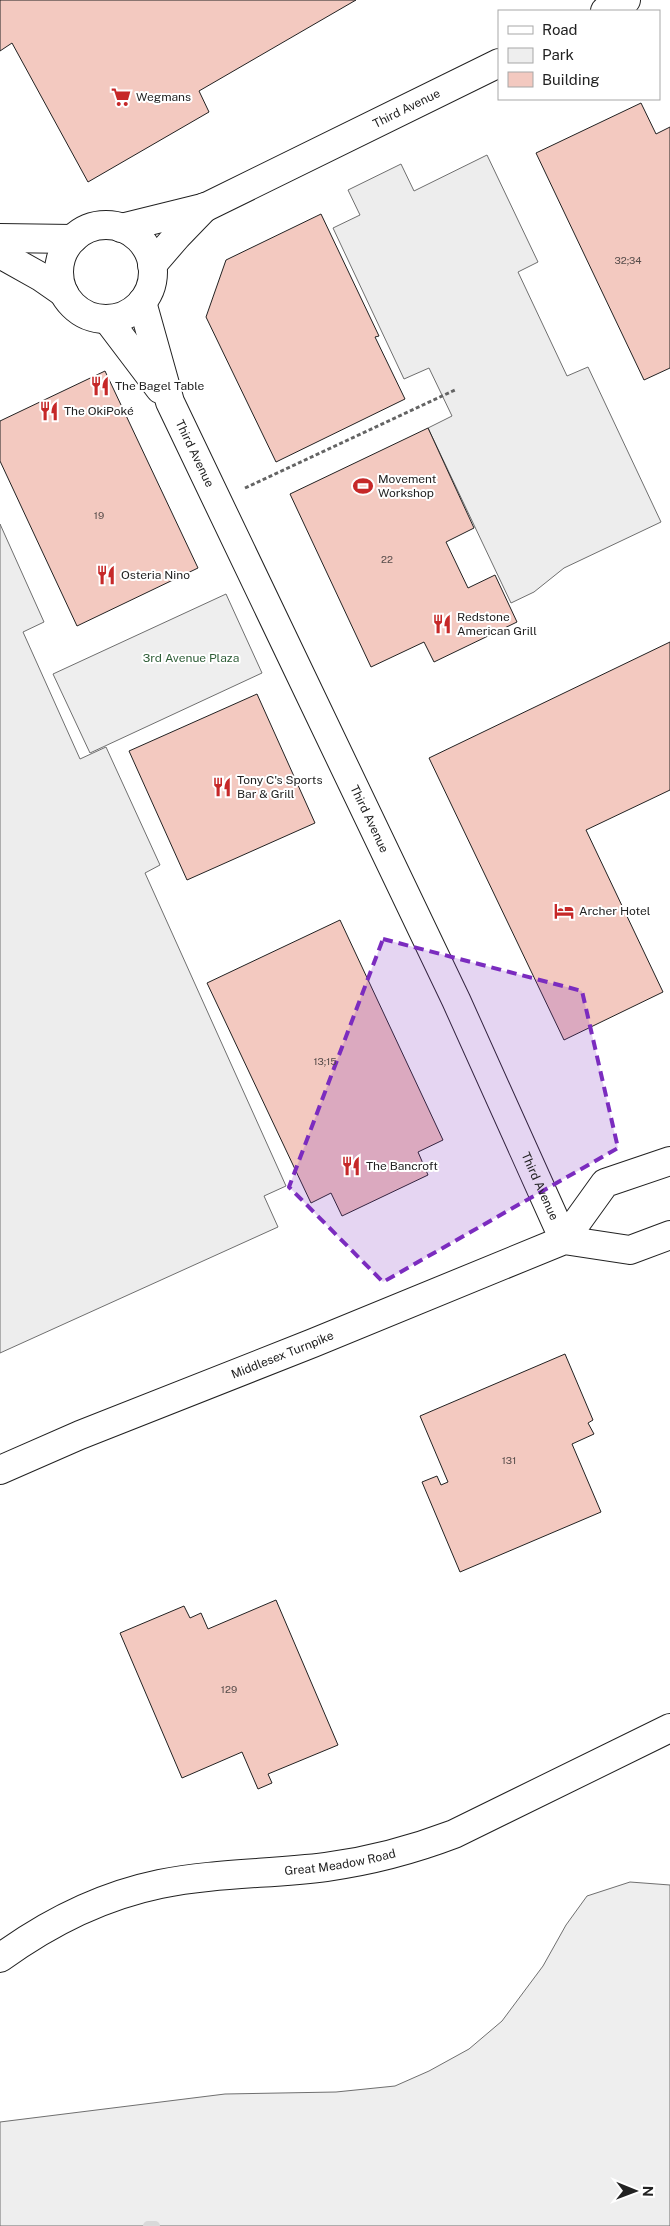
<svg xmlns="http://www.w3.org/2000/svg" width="670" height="2226" font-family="'Public Sans',sans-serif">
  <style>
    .green { fill: #eee; stroke: #6f6f6f }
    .parking { fill: #ededed; stroke: #6f6f6f }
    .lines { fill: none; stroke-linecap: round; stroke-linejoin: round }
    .stream { stroke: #d9d9d9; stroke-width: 10 }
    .building { fill: #f3c9c0; stroke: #222 }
    .minor-casing { stroke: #222; stroke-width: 30 }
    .major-casing { stroke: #222; stroke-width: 30 }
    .path { stroke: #646464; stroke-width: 3; stroke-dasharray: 4 2.5; stroke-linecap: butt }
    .minor { stroke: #fff; stroke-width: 28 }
    .major { stroke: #fff; stroke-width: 28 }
    .marked { fill: #7b2cbf; fill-opacity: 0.2; stroke: #7b2cbf; stroke-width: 4; stroke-dasharray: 10 6; stroke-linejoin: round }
    .labels { text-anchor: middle; stroke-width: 4; stroke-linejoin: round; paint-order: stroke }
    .number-label { font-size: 10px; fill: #564c4a }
    .poi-label { font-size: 12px; fill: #222; stroke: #fff; text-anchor: start }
    .street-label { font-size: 12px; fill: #222; stroke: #fff }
    .park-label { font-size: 12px; fill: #2f5e38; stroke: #fff }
  </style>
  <rect width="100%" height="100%" fill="#fff"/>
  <path class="green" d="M226,594l36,79 -172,80 -37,-79z
    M630,1882l40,3v341h-670v-104l225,-28 111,-2 59,-6 34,-15 40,-22 33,-28 41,-55 23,-41 21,-29z"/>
  <path class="parking" d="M487,155l51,107 -20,10 49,104 21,-9 73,155 -97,46 -30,24 -23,11 -83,-175 24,-12 -23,-48 -25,11 -71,-151 27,-13 -12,-25 53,-26 13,27z
    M0,524l44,98 -21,10 57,127 26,-12 54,118 -15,8 141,313 -22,10 14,31 -278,126z"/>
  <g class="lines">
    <path class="stream" d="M148,2226h7"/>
  </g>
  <path class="building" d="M0,0h356l-157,91 10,21 -121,70 -76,-139 -12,8z
    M641,103l15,31 14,-7v241l-26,12 -108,-227z
    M321,214l58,122 -4,1 30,62 -129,63 -70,-145 20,-57z
    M105,371l93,197 -121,58 -77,-165v-40z
    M428,428l46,100 -28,14 22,46 27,-13 22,47 -83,40 -10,-20 -53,25 -81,-173z
    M670,642v148l-84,40 77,162 -99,48 -135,-282z
    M257,694l58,129 -128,57 -58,-129z
    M340,920l103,220 -25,12 10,23 -86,41 -11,-23 -20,10 -104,-220z
    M565,1354l28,66 -5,3 6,11 -22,10 29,68 -141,60 -38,-90 15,-6 4,9 7,-3 -28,-66z
    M276,1600l62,145 -70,29 4,9 -14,6 -16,-37 -60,26 -62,-145 64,-27 6,12 11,-5 7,16z"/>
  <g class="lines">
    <defs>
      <g id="minor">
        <path d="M605,11l21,-11"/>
        <circle cx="106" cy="272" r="47"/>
        <path id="s1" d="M121,228l85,-21 293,-144"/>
        <path d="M0,238l73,1"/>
        <path d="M0,254l41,23 23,16"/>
        <path d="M152,265l25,-29 28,-29"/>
        <path id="s2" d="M142,302l28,100 286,598 108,240"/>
        <path d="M107,319l53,70"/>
        <path id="s3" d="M0,1958c48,-35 102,-62 160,-74 54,-11 111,-10 166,-17 44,-6 86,-17 128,-33l216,-106"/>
      </g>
      <g id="major">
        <path d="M564,1240l41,-57 65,-22"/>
        <path id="s4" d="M0,1470l80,-35 233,-92 251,-103 66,10 40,-15"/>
      </g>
    </defs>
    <use href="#minor" class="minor-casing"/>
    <use href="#major" class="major-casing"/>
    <path class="path" d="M245,488l212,-99"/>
    <use href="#minor" class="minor"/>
    <use href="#major" class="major"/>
  </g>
  <path class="marked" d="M383,939l199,52 36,157 -235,134 -94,-95z"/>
  <defs>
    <symbol id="supermarket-bare" viewBox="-9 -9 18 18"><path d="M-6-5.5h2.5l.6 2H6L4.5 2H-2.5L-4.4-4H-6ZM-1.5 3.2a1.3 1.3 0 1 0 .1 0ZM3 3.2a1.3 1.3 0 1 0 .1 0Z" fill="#c62828" stroke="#fff" stroke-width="2.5" paint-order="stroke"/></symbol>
    <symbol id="restaurant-bare" viewBox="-9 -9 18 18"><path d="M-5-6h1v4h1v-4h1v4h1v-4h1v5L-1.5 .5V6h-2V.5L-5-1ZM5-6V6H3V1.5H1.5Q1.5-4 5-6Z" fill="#c62828" stroke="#fff" stroke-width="2.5" paint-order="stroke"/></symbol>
    <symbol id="stadium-bare" viewBox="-9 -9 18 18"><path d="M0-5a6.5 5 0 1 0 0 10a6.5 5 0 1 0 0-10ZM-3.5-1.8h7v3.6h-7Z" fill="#c62828" stroke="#fff" stroke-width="2.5" paint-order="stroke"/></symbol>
    <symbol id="hotel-bare" viewBox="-9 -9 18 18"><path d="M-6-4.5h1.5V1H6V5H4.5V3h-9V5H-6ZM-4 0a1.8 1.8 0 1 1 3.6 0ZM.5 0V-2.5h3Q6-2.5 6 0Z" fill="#c62828" stroke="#fff" stroke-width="2.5" paint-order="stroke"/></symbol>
  </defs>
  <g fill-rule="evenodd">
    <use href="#supermarket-bare" x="107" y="83" width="28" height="28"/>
    <use href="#restaurant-bare" x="86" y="372" width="28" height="28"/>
    <use href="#restaurant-bare" x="35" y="397" width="28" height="28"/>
    <use href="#stadium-bare" x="349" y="472" width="28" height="28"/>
    <use href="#restaurant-bare" x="92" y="561" width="28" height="28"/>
    <use href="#restaurant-bare" x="428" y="610" width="28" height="28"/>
    <use href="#restaurant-bare" x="208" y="773" width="28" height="28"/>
    <use href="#hotel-bare" x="550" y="897" width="28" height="28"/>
    <use href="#restaurant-bare" x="337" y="1152" width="28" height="28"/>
  </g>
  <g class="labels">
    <g class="number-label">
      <text x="628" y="264">32;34</text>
      <text x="99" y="519">19</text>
      <text x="387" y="563">22</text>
      <text x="325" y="1065">13;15</text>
      <text x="509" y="1464">131</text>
      <text x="229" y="1693">129</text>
    </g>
    <g class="poi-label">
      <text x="136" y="101">Wegmans</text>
      <text x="115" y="390">The Bagel Table</text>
      <text x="64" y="415">The OkiPoké</text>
      <text x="378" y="483">Movement<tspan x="378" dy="14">Workshop</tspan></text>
      <text x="121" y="579">Osteria Nino</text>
      <text x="457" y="621">Redstone<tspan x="457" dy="14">American Grill</tspan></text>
      <text x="237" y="784">Tony C's Sports<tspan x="237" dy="14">Bar &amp; Grill</tspan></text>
      <text x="579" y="915">Archer Hotel</text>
      <text x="366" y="1170">The Bancroft</text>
    </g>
    <g class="street-label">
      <text dy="4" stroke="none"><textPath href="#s1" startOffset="311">Third Avenue</textPath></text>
      <text dy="4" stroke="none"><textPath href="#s2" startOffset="161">Third Avenue</textPath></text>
      <text dy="4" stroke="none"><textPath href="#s2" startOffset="566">Third Avenue</textPath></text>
      <text dy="4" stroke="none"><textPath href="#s2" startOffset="971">Third Avenue</textPath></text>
      <text dy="4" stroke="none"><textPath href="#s4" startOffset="305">Middlesex Turnpike</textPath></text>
      <text dy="4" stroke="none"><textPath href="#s3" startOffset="359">Great Meadow Road</textPath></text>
    </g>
    <g class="park-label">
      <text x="191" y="662">3rd Avenue Plaza</text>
    </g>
  </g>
  <rect x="498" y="10" width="162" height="90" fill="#ffffff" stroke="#a7a7a7"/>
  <rect x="508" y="26" width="25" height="8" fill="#ffffff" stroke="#a7a7a7"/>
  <text x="542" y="35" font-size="15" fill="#222222">Road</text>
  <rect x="508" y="48" width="25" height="15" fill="#eeeeee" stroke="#a7a7a7"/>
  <text x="542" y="60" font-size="15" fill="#222222">Park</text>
  <rect x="508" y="72" width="25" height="15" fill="#f3c9c0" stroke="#a7a7a7"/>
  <text x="542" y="85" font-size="15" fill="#222222">Building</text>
  <g transform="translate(635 2191) rotate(91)" stroke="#ffffff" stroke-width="4" paint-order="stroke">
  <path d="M0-4L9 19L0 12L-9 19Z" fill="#222222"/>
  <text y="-8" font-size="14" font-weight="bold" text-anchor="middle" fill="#222222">N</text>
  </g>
</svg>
